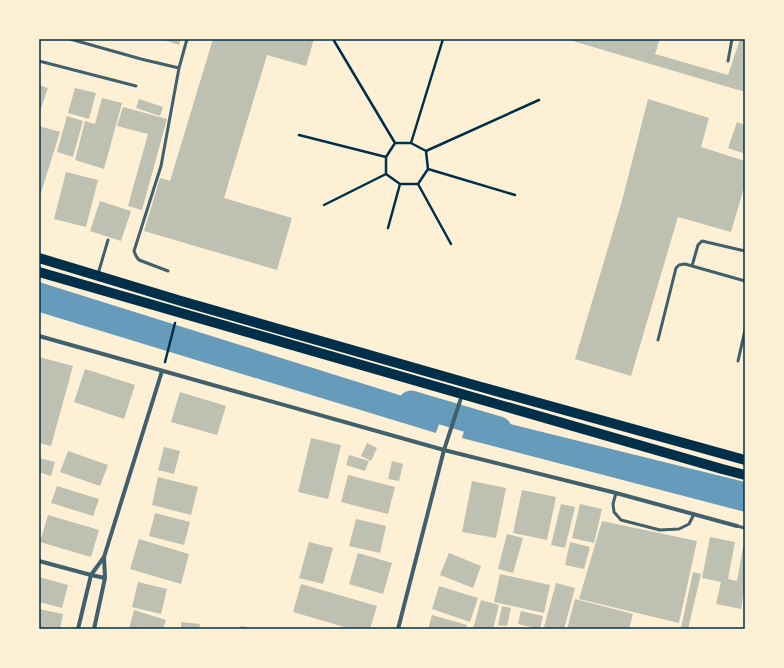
<svg xmlns="http://www.w3.org/2000/svg" width="784" height="668" font-family="Rubik,sans-serif">
  <style>
    .water { fill: #669bbc }
    .lines { fill: none; stroke-linecap: round; stroke-linejoin: round }
    .river { stroke: #669bbc; stroke-width: 25 }
    .building { fill: #bec0b2 }
    .path { stroke: #003049; stroke-width: 2.5 }
    .service { stroke: #3f606c; stroke-width: 3 }
    .minor { stroke: #3f606c; stroke-width: 4 }
    .primary { stroke: #003049; stroke-width: 10 }
    .neatline { fill: none; stroke: #003049; stroke-width: 1.5 }
  </style>
  <rect width="100%" height="100%" fill="#fdf0d5"/>
  <path class="water" d="M39,282l405,127 -8,24 -397,-121z
    M469,414l276,68v30l-283,-74z"/>
  <g class="lines">
    <path class="river" d="M411,403l88,26"/>
  </g>
  <path class="building" d="M161,39h20l-2,6z
    M213,39h101l-8,27 -39,-11 -43,143 68,20 -15,52 -133,-39 16,-53 10,3z
    M566,39h94l-5,15 73,21 12,-36h5v53z
    M39,85l9,3 -9,26z
    M75,88l21,5 -7,26 -21,-6z
    M102,98l20,5 -18,66 -29,-9 10,-39 10,3z
    M139,99l24,8 -3,9 -24,-8z
    M648,99l61,19 -8,29 44,14v23l-14,48 -53,-15 -47,159 -56,-17 47,-158z
    M123,107l44,12 -25,91 -14,-4 20,-72 -31,-8z
    M67,116l16,5 -10,36 -16,-5z
    M737,122l8,3v29l-17,-6z
    M39,126l21,6 -21,67z
    M66,172l32,8 -12,47 -32,-8z
    M100,201l31,10 -10,30 -31,-10z
    M39,357l34,9 -22,80 -12,-3z
    M85,369l50,16 -11,34 -50,-17z
    M180,392l46,14 -9,29 -46,-13z
    M311,438l30,7 -13,54 -30,-7z
    M367,443l10,5 -6,13 -10,-5z
    M164,447l16,4 -6,23 -16,-4z
    M68,451l40,14 -8,21 -40,-14z
    M349,455l20,6 -4,10 -19,-6z
    M39,458l16,4 -4,14 -12,-4z
    M392,461l11,3 -4,17 -11,-2z
    M348,475l47,12 -7,27 -47,-12z
    M158,477l40,10 -7,28 -39,-10z
    M472,481l34,7 -10,50 -34,-6z
    M57,486l42,13 -6,17 -42,-13z
    M522,490l34,7 -9,43 -34,-7z
    M561,504l14,3 -10,41 -14,-3z
    M580,504l22,5 -8,34 -22,-5z
    M155,513l35,9 -6,23 -35,-9z
    M48,515l51,15 -8,27 -51,-15z
    M356,519l30,7 -6,27 -31,-7z
    M602,521l95,20 -18,82 -100,-24z
    M507,534l16,4 -10,35 -15,-4z
    M710,537l25,5 -7,37 9,2 6,-34h2v39l-4,23 -25,-5 5,-22 -19,-4z
    M139,539l50,15 -8,30 -51,-15z
    M309,542l24,6 -10,36 -24,-6z
    M570,542l20,5 -6,22 -19,-4z
    M358,553l34,10 -9,31 -34,-10z
    M449,553l32,13 -8,22 -33,-13z
    M693,572l8,2 -13,55 -7,-1z
    M500,574l50,11 -6,28 -50,-11z
    M39,577l29,8 -6,23 -23,-6z
    M138,582l29,7 -6,25 -29,-7z
    M556,583l19,5 -11,41h-10l-10,-2z
    M301,584l76,22 -7,23h-19l-58,-17z
    M439,586l39,12 -8,24 -38,-13z
    M575,599l58,15 -4,15h-62z
    M481,600l18,5 -6,24h-20z
    M502,606l9,2 -4,18 -9,-1z
    M39,609l24,5 -3,15h-21z
    M134,610l32,10 -3,9h-34z
    M521,611l22,5 -3,13 -22,-5z
    M432,615l35,10 -1,4h-38z
    M181,622l19,2 -1,5h-18z
    M241,626l10,2v1h-11z"/>
  <g class="lines">
    <path class="path" d="M333,39l62,104 -9,14v17
      M299,135l87,22
      M411,143l32,-104
      M426,151l113,-51
      M428,169l87,26
      M386,174l14,10h18l10,-15 -2,-18 -15,-8h-16
      M418,184l33,60
      M324,205l62,-31
      M388,228l12,-44
      M165,362l10,-39"/>
    <path class="service" d="M70,39l71,20 38,9
      M39,61l97,25
      M728,61l4,-22
      M692,266l6,-21 4,-4 43,10
      M168,271l-29,-11 -3,-4 -2,-5 27,-85 18,-98 8,-29
      M98,274l10,-34
      M658,340l18,-72 3,-3 6,-1 60,17
      M738,361l7,-31
      M616,493l-3,11 1,8 7,8 39,10 19,-1 10,-5 5,-10
      M737,526l8,2"/>
    <path class="minor" d="M39,336l405,114 172,43 121,33
      M39,561l52,14 14,3
      M78,629l13,-54 13,-18
      M94,629l11,-51 -1,-21 58,-186
      M398,629l46,-179 18,-55"/>
    <path class="primary" d="M39,258l142,43 293,84 271,75
      M39,272l683,197 23,6"/>
  </g>
  <rect width="784" height="668" fill="none" stroke="#fdf0d5" stroke-width="80"/>
  <rect x="40" y="40" width="704" height="588" class="neatline"/>
</svg>
